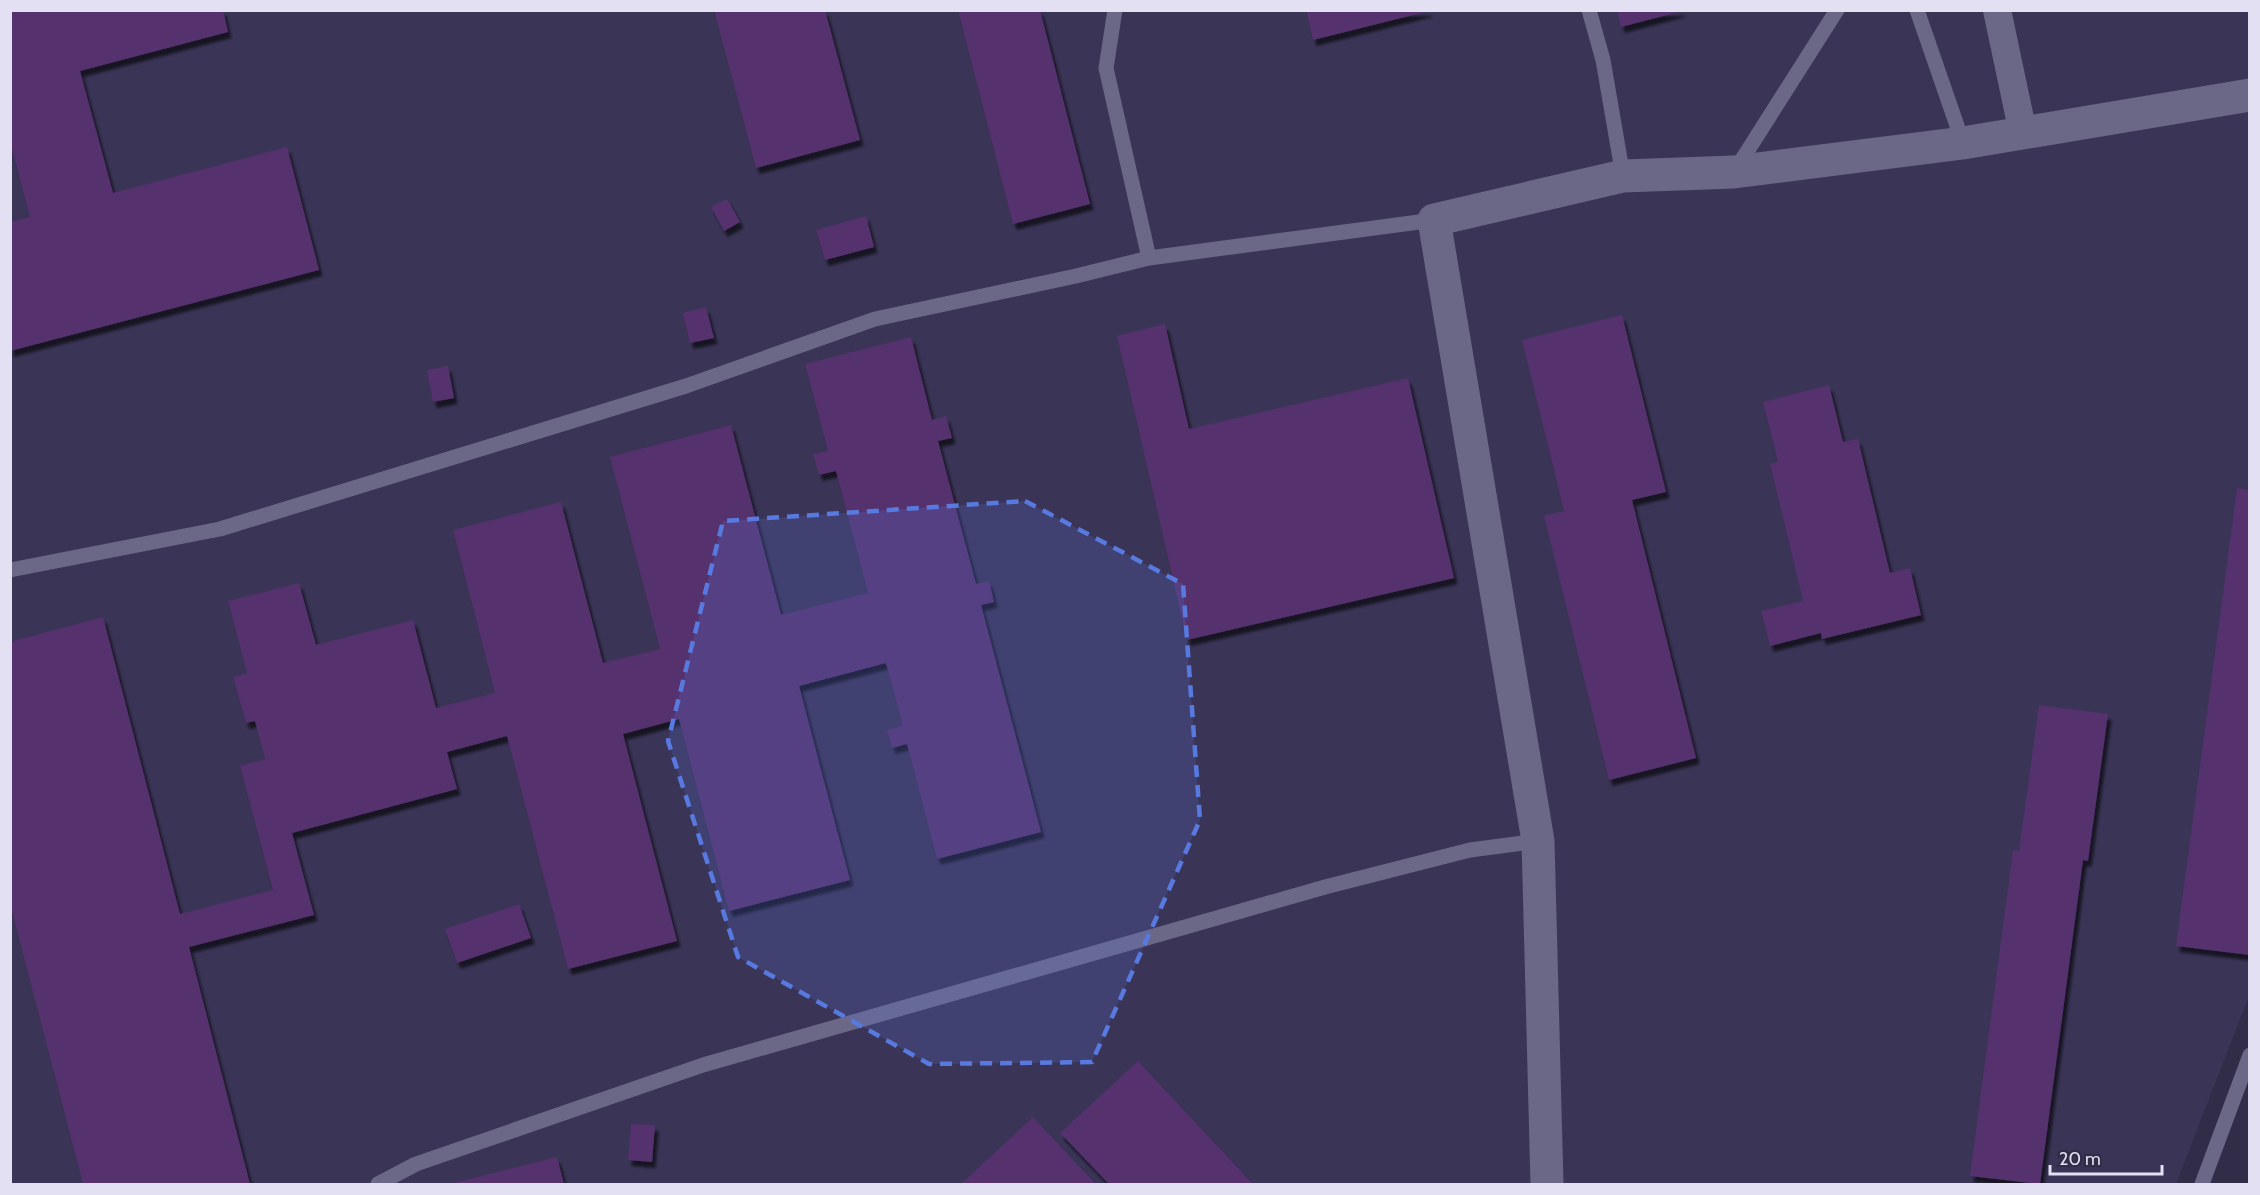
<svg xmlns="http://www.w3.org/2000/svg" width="2260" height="1195" font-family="Cabin,sans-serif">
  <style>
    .built { fill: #3a3456 }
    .building { fill: #54316d; filter: url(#shadow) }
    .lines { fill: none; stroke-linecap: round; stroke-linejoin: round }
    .service { stroke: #6b6786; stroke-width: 15 }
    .minor { stroke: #6b6786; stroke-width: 28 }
    .tertiary { stroke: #6b6786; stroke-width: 33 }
    .marked { fill: #587ae0; fill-opacity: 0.2; stroke: #587ae0; stroke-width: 4.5; stroke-dasharray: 12 8; stroke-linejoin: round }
  </style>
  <defs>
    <filter id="shadow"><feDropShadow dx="3.5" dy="6" stdDeviation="1.5" flood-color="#0009"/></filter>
  </defs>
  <rect width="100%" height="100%" fill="#312d48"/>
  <path class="built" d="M10,11h2239v985l-73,188h-2165z"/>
  <path class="building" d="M10,10h213l5,22 -148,39 33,122 174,-46 32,123 -309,81v-129l20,-5 -20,-75z
    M714,10h111l35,130 -104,28z
    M958,10h82l50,194 -77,20z
    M1306,10h123v1l-116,29z
    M1617,10h65v1l-61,16z
    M727,199l13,23 -16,9 -13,-24z
    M866,216l8,31 -49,13 -9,-30z
    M706,307l8,31 -24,5 -7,-30z
    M1622,315l44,177 -34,8 64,258 -87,22 -65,-264 20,-5 -42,-171z
    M1165,324l24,105 219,-51 46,200 -267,62 -70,-304z
    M911,337l21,83 14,-4 6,22 -14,3 38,143 13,-3 5,21 -13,3 60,227 -104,27 -30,-115 -15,4 -5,-18 16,-4 -17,-63 -87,23 51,194 -121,31 -50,-192 -56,15 54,207 -109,28 -61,-233 -60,16 10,37 -165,44 22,82 -125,32 61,237h-167l-73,-280v-262l93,-25 77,297 93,-24 -33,-124 25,-7 -10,-38 -9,2 -13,-46 14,-4 -19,-72 71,-18 17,62 97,-25 23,88 59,-15 -42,-163 108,-28 42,161 57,-14 -50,-192 121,-32 50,190 87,-22 -32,-122 -17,4 -6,-21 15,-3 -23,-87z
    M448,366l6,32 -21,4 -6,-32z
    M1829,385l14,57 15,-3 32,134 20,-5 11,47 -99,24 -1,-6 -51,13 -9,-35 42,-10 -33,-137 8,-2 -15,-60z
    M2237,488l13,2v465l-74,-9z
    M2039,705l69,9 -20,147 -5,-1 -43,324 -70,-8 43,-326 6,1z
    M519,904l12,34 -74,25 -12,-34z
    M1138,1061l115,123h-144l-49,-51z
    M1033,1117l63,67h-135z
    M631,1124l24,1 -3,37 -24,-2z
    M557,1157l7,27h-114z"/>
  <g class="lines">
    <path class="service" d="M1115,10l-9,58 43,190
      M1589,10l14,50 20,116
      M1917,10l46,133
      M1736,169l101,-159
      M10,570l210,-41 466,-143 189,-67 201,-43 73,-18 285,-38
      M378,1184l38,-20 287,-99 622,-178 145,-37 68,-9
      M2202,1184l48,-129"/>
    <path class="minor" d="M1997,10l26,123"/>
    <path class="tertiary" d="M1547,1184l-9,-343 -104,-621 189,-44 111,-4 229,-29 287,-48"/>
  </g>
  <path class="marked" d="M1025,501l158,83 17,236 -108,242 -163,2 -191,-107 -70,-216 55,-220z"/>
  <rect width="2260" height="1195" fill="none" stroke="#e2e0f2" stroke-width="24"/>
  <path d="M2050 1165v9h112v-9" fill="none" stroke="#e2e0f2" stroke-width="3"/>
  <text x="2059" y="1165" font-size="18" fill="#e2e0f2" stroke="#312d48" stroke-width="4.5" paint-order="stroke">20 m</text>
</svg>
